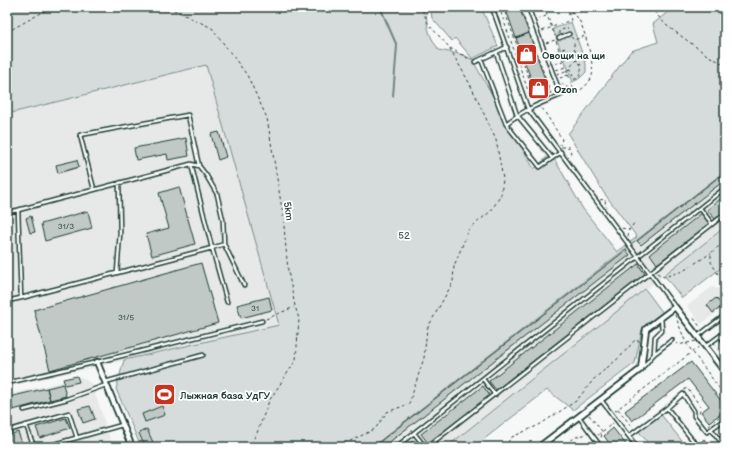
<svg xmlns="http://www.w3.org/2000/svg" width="732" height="454" font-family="'Balsamiq Sans',sans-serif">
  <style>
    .built { fill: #e6e9e8 }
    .green { fill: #d6dcdb; stroke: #7a8c88 }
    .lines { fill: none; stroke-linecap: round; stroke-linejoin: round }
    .stream { stroke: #72857f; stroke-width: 2 }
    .building { fill: #c0c9c6; stroke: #1f3d34 }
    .lane-casing { stroke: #1f3d34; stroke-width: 5.5 }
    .street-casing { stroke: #1f3d34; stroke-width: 8 }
    .path { stroke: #1f3d34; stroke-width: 1; stroke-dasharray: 3 3; stroke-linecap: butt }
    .lane { stroke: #fff; stroke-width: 2.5 }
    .street { stroke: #fff; stroke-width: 4.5 }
    .labels { text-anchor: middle; stroke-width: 3.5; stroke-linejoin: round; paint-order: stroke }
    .number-label { font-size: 8px; fill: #476058 }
    .poi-label { font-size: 10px; font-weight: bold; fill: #1f3d34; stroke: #fff; text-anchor: start }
    .street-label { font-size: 10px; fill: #1f3d34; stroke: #fff }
    .park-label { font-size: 10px; fill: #445d55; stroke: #fff }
  </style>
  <rect width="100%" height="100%" fill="#f6f7f7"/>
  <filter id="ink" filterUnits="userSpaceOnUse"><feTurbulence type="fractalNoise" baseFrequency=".025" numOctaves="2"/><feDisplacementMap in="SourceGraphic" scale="8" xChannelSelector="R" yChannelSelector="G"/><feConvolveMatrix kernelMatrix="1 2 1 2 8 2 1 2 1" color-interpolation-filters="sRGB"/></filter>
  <g filter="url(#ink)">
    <path class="built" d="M206,65l73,260 -272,62v-273z
      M725,171v56l-276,218 -2,2h-75z
      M712,287l10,3 3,4v12l-24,18 -14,-18z
      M81,377l11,7 21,63h-106v-52z"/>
    <path class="green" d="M7,7h419c1,20 1,26 13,43l25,5 7,4 1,-1 -17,-20 -3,3 -20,-23 -2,-11h51l17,39 -26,13 62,110 17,-16 32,56 34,43 20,-15 -33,-44 -36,-59 63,-83 27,-9 -5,-18 21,-17h51v164l-353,276h-231l-25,-58 8,-29 155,-35 -73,-260 -199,49z
      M571,22l15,42v8l-6,6 -7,4 -20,-53z
      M725,227v38l-43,33 -18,-23z
      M645,289l18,24 -21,16 -7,34 -62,47 -26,-20 -73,57h-23l-2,-2z
      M659,412l26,33 -3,2h-31l-14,-18z"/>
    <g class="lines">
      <path class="stream" d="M380,7l17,39 -4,50"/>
    </g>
    <path class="building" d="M505,7h14l10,26 -13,5z
      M529,33l20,58 -12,4 -21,-57z
      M219,132l7,25 -8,3 -7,-26z
      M186,138l3,18 -21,4 -1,-6 -31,6 -2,-12z
      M77,160l2,7 -21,6 -2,-8z
      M725,172v8l-84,65 -4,-4z
      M179,187l16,57 -43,12 -6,-22 23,-6 -10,-35z
      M725,195v16l-10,8 -8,-9z
      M88,211l4,17 -47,13 -4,-17z
      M702,213l8,10 -53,41 -7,-10z
      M31,216l4,16 -5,1 -4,-15z
      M626,250l4,5 -247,192h-10z
      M201,263l17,60 -168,47 -16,-60z
      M638,264l7,10 -149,116 -7,-9z
      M269,297l3,13 -31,8 -4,-13z
      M716,298l7,8 -10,7 -6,-8z
      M691,362l34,44v5l-16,11 -8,-10 8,-6 -21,-27 -56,42 -7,-10z
      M77,376l2,6 -14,3 -2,-6z
      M63,384l3,12 -16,4 -3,-12z
      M483,386l7,10 -62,47 -7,-9z
      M47,388l3,12 -37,10 -4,-13z
      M90,406l5,13 -12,4 -5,-14z
      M162,406l3,9 -20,7 -3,-8z
      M66,418l4,10 -30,10 -4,-11z
      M613,428l15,19h-16l-8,-11z
      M147,429l8,18h-10l-6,-14z
      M18,432l5,14 -5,1h-11v-11z
      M704,439l6,8h-8l-3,-3z
      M414,440l5,7h-14z"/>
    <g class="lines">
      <defs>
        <path id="lane" d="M492,7l36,102 147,198
          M528,7l33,88c-20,8 -38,15 -55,29l34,43 21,-15
          M559,38l10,-4
          M496,52l21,63 35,43
          M481,59l25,65
          M475,62l32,-15
          M191,164l8,2 7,9 11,19 6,26 1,24 20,41
          M94,189l-14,-54 108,-20 11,51
          M700,208l12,16
          M7,212l11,-2
          M117,273l3,-40 -1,-50
          M21,298l191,-50 15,54
          M7,301l14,-3 -3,-88 173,-46 21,84 12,-4
          M698,336l27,-21
          M720,336l5,7
          M706,346l19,-14
          M654,354l18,-14
          M643,367l11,-13 1,-17 7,-7 -1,-12
          M483,379l12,16
          M105,382l98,-27
          M7,383l90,-21 165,-41
          M601,400l36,47
          M667,408l16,-14 11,17v5l13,16 18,-13
          M24,410l43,-11 39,-14
          M579,417l22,30
          M26,425l8,22
          M711,429l14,18
          M7,431l62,-18 8,25
          M414,433l11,14
          M629,436l38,-28 31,39
          M44,447l78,-22
          M396,447l329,-259
          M427,447l298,-233"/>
        <path id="street" d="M97,362l35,85
          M539,447l102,-78 5,-40 29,-22 50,65"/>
      </defs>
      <use href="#lane" class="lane-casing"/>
      <use href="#street" class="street-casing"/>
      <path class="path" d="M168,7l44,21 35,47 20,43 16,97 5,56 7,35 4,13 -3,41 -27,41 -12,32 -8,14
        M499,7l31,89 3,4 2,1
        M503,7l34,93
        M520,7l31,86 -14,5
        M544,7l11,29
        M650,7l16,18 41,30 18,10
        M538,19l8,-3
        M542,31l29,-11 -5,-13
        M7,32l45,-25
        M559,34v-3l8,-3 1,1
        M571,37l3,3 11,-4
        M556,41l19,52
        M546,43l9,-3
        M450,48l21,12
        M551,53l14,-5 3,3 1,6 8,-4 -3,-4v-9
        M555,64l8,-3
        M556,70l10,-3
        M557,74l14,-5v-3l6,-6 4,5c0,6 1,10 -4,14h-3l-3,-10
        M560,78l8,-3
        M561,83l14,10c8,-4 14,-9 17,-17 3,-10 -8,-49 -14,-58 -3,-3 -6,-6 -10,-7
        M542,108l20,31 -2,6
        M561,147h8l2,6 -3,4
        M600,200l4,-1 1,1 1,7
        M622,228l7,2
        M628,237l1,-7 6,-8
        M657,273l7,4 19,-6 28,-18
        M718,274l-7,-12v-9l14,-12
        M675,315l11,28 39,53
        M266,319l28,-12
        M690,320l3,-3 8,11
        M676,343l2,2 18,-4
        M714,344l11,14
        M684,390l3,-2 14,19 -2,6
        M618,409l14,18
        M615,411l85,-65
        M589,415l13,16 -1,8
        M708,426l17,-14
        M598,435l15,-12
        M333,447l7,-1 35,-17 12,-17 22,-8 15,-46 3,-29 26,-47 1,-16 15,-37 22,-18 10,-16 2,-16 -7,-39 -25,-54 -22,-39 -20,-22 -8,-18
        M504,447l8,-10 27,-12 37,-24 19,-23 26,-22 14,-16 4,1
        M561,447l15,-10 11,-3"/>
      <use href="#lane" class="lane"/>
      <use href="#street" class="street"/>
    </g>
  </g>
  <defs>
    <symbol id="shop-square" viewBox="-11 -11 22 22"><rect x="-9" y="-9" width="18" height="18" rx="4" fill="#c8321e" stroke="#fff"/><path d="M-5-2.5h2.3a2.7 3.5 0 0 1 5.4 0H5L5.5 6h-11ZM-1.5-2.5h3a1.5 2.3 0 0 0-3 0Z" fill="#fff"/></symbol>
    <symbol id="stadium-square" viewBox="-11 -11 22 22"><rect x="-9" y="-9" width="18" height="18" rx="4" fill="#c8321e" stroke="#fff"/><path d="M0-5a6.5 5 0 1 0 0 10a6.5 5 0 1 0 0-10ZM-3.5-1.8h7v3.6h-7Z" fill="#fff"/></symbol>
  </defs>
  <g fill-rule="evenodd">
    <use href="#shop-square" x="514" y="42" width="25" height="25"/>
    <use href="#shop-square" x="526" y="76" width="25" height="25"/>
    <use href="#stadium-square" x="152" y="382" width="25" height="25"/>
  </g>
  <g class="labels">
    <g class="number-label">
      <text x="66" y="229">31/3</text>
      <text x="255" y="311">31</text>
      <text x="126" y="320">31/5</text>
    </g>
    <g class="poi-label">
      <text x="542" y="59">Овощи на щи</text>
      <text x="554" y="93">Ozon</text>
      <text x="180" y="399">Лыжная база УдГУ</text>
    </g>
    <g class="street-label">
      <text transform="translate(289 211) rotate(82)" y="4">5km</text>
    </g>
    <g class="park-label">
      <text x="404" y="239">52</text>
    </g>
  </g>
  <rect width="732" height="454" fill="none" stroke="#fff" stroke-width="24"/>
  <rect x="12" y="12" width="708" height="430" fill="none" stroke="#1f3d34" stroke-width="1.5" filter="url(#ink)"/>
</svg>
